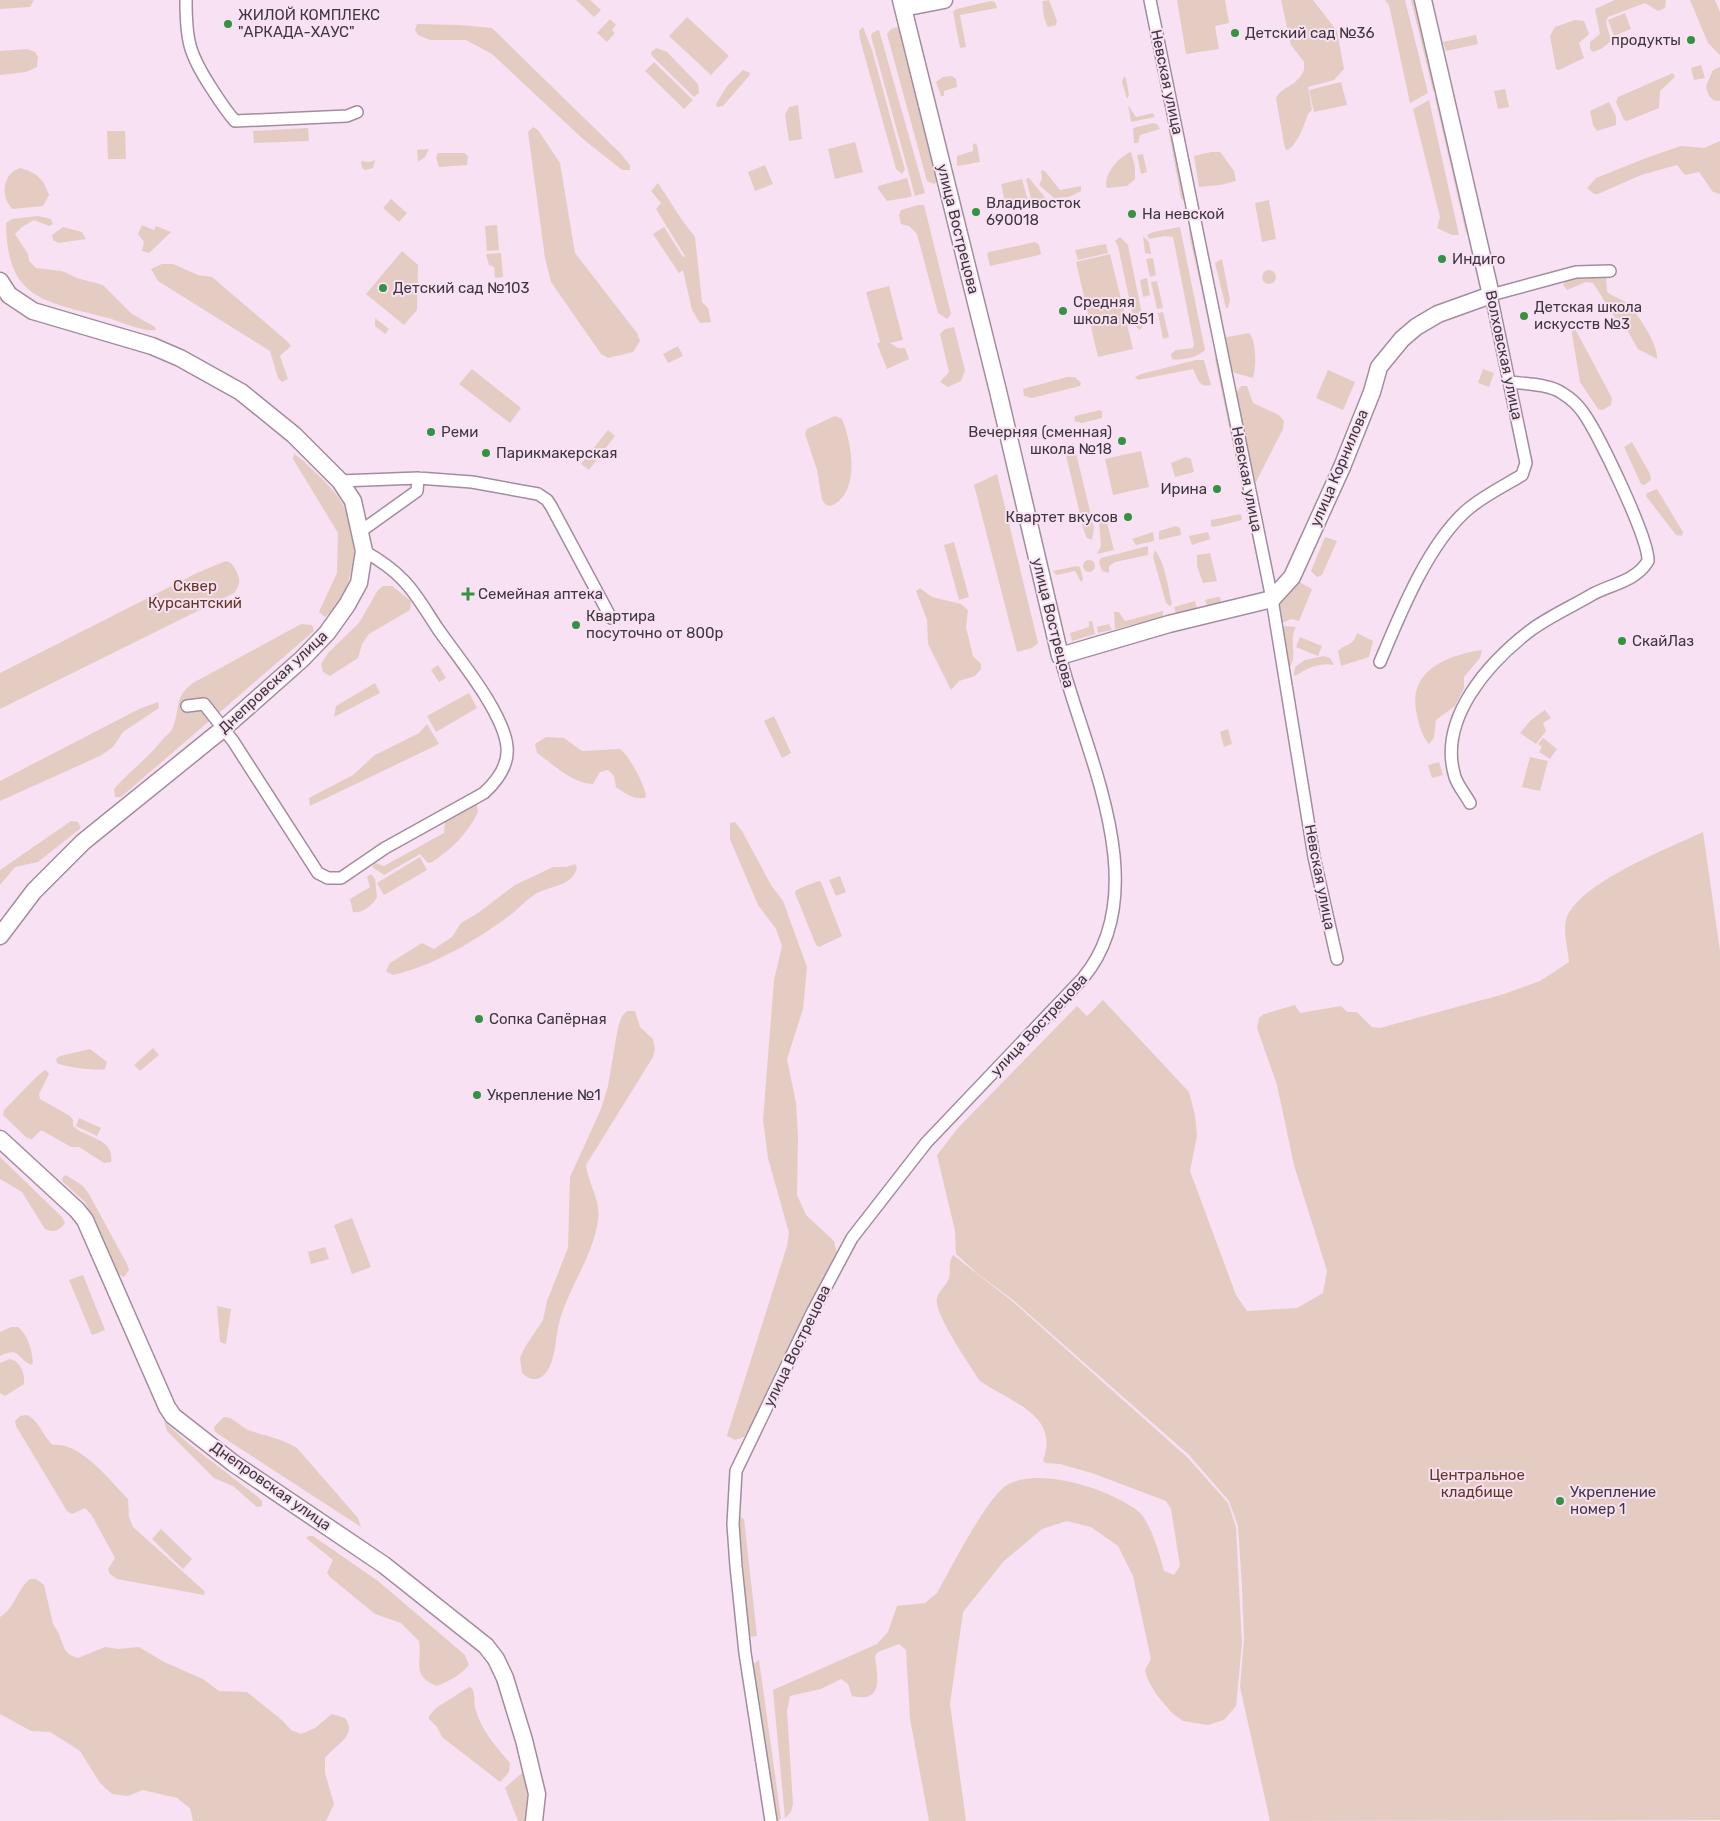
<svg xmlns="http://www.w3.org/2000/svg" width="1720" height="1821" font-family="Rubik,sans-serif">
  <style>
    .green { fill: #e5ccc3 }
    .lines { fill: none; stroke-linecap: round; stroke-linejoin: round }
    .street-casing { stroke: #a28d9e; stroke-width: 14 }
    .secondary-casing { stroke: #a28d9e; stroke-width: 19 }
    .street { stroke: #fff; stroke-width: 11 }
    .secondary { stroke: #fff; stroke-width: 16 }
    .poi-dot { fill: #359143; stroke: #f7e1f3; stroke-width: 2 }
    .labels { text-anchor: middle; stroke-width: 4; stroke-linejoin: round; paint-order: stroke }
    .poi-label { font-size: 15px; fill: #3f373e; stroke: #f7e1f3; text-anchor: start }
    .street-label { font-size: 15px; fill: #3f373e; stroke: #f7e1f3 }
    .park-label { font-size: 15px; fill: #663624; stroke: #f7e1f3 }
  </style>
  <rect width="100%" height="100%" fill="#f7e1f3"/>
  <path class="green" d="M0,0h34l-4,7 -30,2z
    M576,0h14l11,10 -7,7z
    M1049,0l8,21 -1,4 -8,2c-4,-7 -6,-19 -5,-26z
    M1177,0h48l4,23 -14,3 4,23 -33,5z
    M1281,0h32l24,31 7,38 -10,11 -26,7 4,23 -4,4c-3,9 -12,35 -22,36l-2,-6 -8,-46c6,-12 21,-11 28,-28v-8l-13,-17z
    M1385,0h20l23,93 -18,10 -21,-98z
    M1411,0h8l20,88 -6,3z
    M1615,0h51l-1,8 -7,3 -13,-8 -37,14 -2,5 5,19 -10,8 -8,3 -3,-3v-7l10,-8 -5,-25z
    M1690,0h25l5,12v43l-12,-12z
    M991,1l4,1 2,6 -37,7 6,32 -6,1 -7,-36 3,-3z
    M1625,13l6,16 -17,7 -6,-16z
    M687,17l42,39 -18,19 -42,-39z
    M610,19l6,6 -4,5 3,3 -8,9 -10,-9z
    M1575,20l9,1 5,13 -10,9 5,15 -25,12 -3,-1 -6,-33 5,-9z
    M417,24l43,1 32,3 128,125 10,12v5h-8l-39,-31 -91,-85 -26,-14h-36l-12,-5 -3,-5z
    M901,26l38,155 -5,3 -7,-3 -40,-147 4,-5z
    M863,27l9,23 29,106 4,13 -3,5 -6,-5 -36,-130 -1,-8z
    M879,30l46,163 -10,3 -44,-160 1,-3z
    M1476,35l2,9 -32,7 -3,-9z
    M656,48l11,4 31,32 1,9 -5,4 -42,-41 -1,-4z
    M27,49l8,3 3,5 -1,10 -11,5 -26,3v-24z
    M654,62l39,38 -9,9 -39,-38z
    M1701,65l4,13 -11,2 -3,-12z
    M1720,67v34c-9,1 -13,-7 -14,-15l7,-16z
    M743,70l7,3 -1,3 -26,30 -6,1 -1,-3 11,-18z
    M1673,73l2,4 -15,14 -1,17 -32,13 -3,-1 -8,-18 2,-5z
    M952,76l4,3 1,8 -13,4v5h-3l-5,-14 7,-5z
    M1124,76l2,2 3,17 -2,4 -5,-17z
    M1341,82l6,23 -33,7 -5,-22z
    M1505,89l4,18 -11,2 -4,-18z
    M1440,95l31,137 -5,1 -31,-135z
    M1429,100l30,135h-7l-15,-7 3,-11 -27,-108z
    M1609,102l7,14v9l-19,6 -4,-6 -3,-14z
    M798,105l4,34 -13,2 -4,-26 4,-8z
    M1128,105l8,12 17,-4 2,4 -24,5z
    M1169,120l18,84 -6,-6 -13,-70z
    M1153,123l4,1 3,5 -20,6 -2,8h-4l-1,-15z
    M533,127l5,3 22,33 15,90 62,80 3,8 -7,11 -25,6 -7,-4 -50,-72 -6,-24 -17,-126z
    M308,128l1,13 -55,2 -1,-12z
    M107,131h18l1,28h-18z
    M1720,141v53l-7,-2 -14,-20 -14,3 -8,-10 -36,10 -43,19h-4l-7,-6 9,-10 50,-20 35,-12 23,2z
    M855,142l8,30 -28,7 -7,-30z
    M973,143l4,2 3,17 -23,4v-10l16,-5z
    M429,149l-4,8 -7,5 -1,-12z
    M1131,152l4,15v12l-8,7 -20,2c-5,-12 12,-32 24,-36z
    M1211,152h9l14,19 2,10 -16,4 -21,2 -5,-31z
    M438,153h26l4,3 -1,9 -28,2 -3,-10z
    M1143,154l4,18 -6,2 -4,-19z
    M375,160l-2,8 -8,2 -3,-2 -1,-7 9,1z
    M765,165l8,19 -18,7 -7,-19z
    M20,168c16,4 24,11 29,27l-6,11 -30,3c-13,-10 -11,-36 7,-41z
    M1041,170l4,1 15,19 21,-4v5l-12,6 -15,1 -15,-13 3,-6z
    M907,178l5,17 -2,2 -23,4 -9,-12v-3z
    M1029,178l19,23 -11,3 -5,-2 -6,-23z
    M1022,179l6,22 -22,5 -5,-22z
    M658,183l24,37 13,17 7,65 6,6 3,14 -11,1 -8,-13 -9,-40 -4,3 -26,-39 11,-7 19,30 2,-1 -29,-47 5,-6 -10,-12z
    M391,199l16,14 -8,9 -16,-14z
    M1269,200l7,39 -14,3 -7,-39z
    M918,205h6l27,109 -4,5 -9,-6 -21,-79 -8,-8 -8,-2 -2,-9 2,-5z
    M1019,212l1,6 -20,4 -1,-5z
    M38,216l13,3 2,5 -4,2 -15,-6 -12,7 -7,7 13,20 1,7 7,7 26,3 15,7 26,7 29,29 23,13 1,3c-14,2 -34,-8 -48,-12 -64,-17 -101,-18 -102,-95l6,-4z
    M142,225l12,5 2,-4 15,6 -22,21 -7,-2 2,-9 -6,-8z
    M497,225l2,25 -12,1 -2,-25z
    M1191,225l28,127 -3,2 -26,-115 -1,-10z
    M63,227l19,5 4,7 -28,4 -5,-3 -1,-5z
    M1180,227l25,123c-7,7 -23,11 -33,9l-1,-5 5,-4 17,-2 1,-4 -21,-107 -8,-1 -16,3 -2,-4 6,-3z
    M1143,236l6,6 2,12 -6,-1z
    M1120,237l8,8 16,79 -4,6 -5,-4 -17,-80 -3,-5z
    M1035,242l4,3 2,9 -2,1 -49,11 -3,-12 2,-2z
    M1106,244l2,9 -30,7 -3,-10z
    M402,251l16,14 -1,45 -13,15 -38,-31z
    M501,253l2,24 -8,1 -1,-11 -5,-2 -3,-11z
    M1110,254l23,95 -35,8 -22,-95z
    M1153,258l3,17 -6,2 -4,-18z
    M1222,259l8,41 -2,8h-2l-11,-45z
    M162,264h11l25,11 14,2 75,64 4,5 -11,10 8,23 -6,3 -4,-4 -8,-27 -112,-70 -7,-12z
    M1262 277a7 7 0 1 1 14 0a7 7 0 1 1-14 0Z
    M1606,276l1,16c5,4 12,6 17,9 12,8 35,45 33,58l-19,-10 -12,-21 -10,-9 -23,-36 -7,-1 -19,8 -4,-5 4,-7z
    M1147,278l3,17 -7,2 -3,-17z
    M1157,281l6,27 -6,1 -6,-27z
    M889,286l14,54 -13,3 8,5h7l4,11 -22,10 -10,-25 3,-2 -14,-50z
    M1163,312l6,25 -6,2 -5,-26z
    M375,318l14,11 -4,5 -10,-8z
    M1573,325l39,73 -1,7 -8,5 -5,-1 -18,-27 -9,-54z
    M954,327l11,43 -4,11 -13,6 -8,-5 9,-10 -9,-38 5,-5z
    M1249,333c8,8 7,35 4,45l-18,-5 -8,-6 -5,-29z
    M678,346l5,10 -15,7 -5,-9z
    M1217,355l33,164 -2,-1 -33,-159z
    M1196,360h8l7,25c-13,3 -13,-7 -18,-16l-55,11 -3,-3 6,-3z
    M472,369l49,39 -11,15 -51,-39z
    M1483,369l11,4 -5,14 -11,-4z
    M1328,370l27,12 -12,28 -27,-12z
    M1067,377h8l6,6 -1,3 -48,12 -8,-2 -1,-7z
    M1241,386h6l6,17 26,12 5,6 -1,8 -27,53 -3,-1 -17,-88z
    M1100,410l2,2v6l-20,5 -8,-2 1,-5z
    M835,416l7,3c10,24 19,74 -11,87l-5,-1 -4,-5 -5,-30 -12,-36 2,-5z
    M608,430l7,6 -26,34 -8,-6z
    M1632,442l18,32 1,6 -7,5 -3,-1 -17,-37z
    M1068,445l6,3 3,9 17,71 -2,12 -5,-2 -3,-7 -19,-80z
    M1141,451l8,36 -36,8 -8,-36z
    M294,454c9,5 16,14 23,20 32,29 45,59 33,101 -4,17 -11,30 -25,42l-6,-5 18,-39 1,-40 -45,-74z
    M1186,457l5,2 3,13 -19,5 -4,-14z
    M997,474l41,169 -6,5 -15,4 -43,-167z
    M1657,489l26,43 -1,4 -6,-1 -30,-39 1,-3z
    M1241,514l1,6 -28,7 -3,-1v-6z
    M1106,519l8,31 -17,4 4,-8 -2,-26z
    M1251,520l18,71 -5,2 -13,-62z
    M1176,526l4,2 1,7 -22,5v-9z
    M1153,532l1,9 -18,4 -4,-6z
    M1208,532l2,7 -18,6 -3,-9z
    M1325,537l12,4 -15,34 -5,2 -6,-6z
    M954,542l15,55 -10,3 -15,-55z
    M1148,546v9l-33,7 -6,4v7l-7,-2 -3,-9 2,-4z
    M1155,550c10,13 13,37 17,54l-2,2 -4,-3 -13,-46z
    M1210,553l7,28 -14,2 -6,-17v-11z
    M1083 566a6 6 0 1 1 12 0a6 6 0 1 1-12 0Z
    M226,561l5,2c8,11 12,19 3,30l-234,116v-36l199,-101z
    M1077,566l3,1 3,12 -2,3 -6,-11 -19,4 -3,-4z
    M1294,579l18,10 -13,32 -8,-2 -11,5 -3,-26z
    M392,586l19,15 -1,9 -41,24 -7,10 -4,14 -28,18 -7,-4 -2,-8 7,-11 31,-30 19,-33 5,-4z
    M920,588l12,9 29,7 7,6 -2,17 7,29 8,8v5l-6,7 -16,5 -8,9 -23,-46 -1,-24 -11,-29z
    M1217,597h3l1,4 -2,3 -12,2 -2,-6z
    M1195,601l2,8 -21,5 -2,-7z
    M1163,611v6l-48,12 -1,-17h5l6,9z
    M1089,621h3l3,13 -23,7 -2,-8 19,-6z
    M301,624l11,1 2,6 -193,166h-6l-1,-8c17,-19 34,-31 49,-50 3,-4 9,-7 10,-12 8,-20 0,-29 20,-44z
    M1109,624l3,6 -14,3 -1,-6z
    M1285,626l11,1c-8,13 2,27 -6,40h-4l-7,-36z
    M1357,633l16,8 -4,16 -28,9 -3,-15c8,-8 15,-4 19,-18z
    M1300,637l22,9 -4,10 -22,-9z
    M1482,650l-2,8 -16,19v11l-9,18 -19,14 -2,18 -5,6c-7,-8 -10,-19 -12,-29 -11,-44 30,-60 65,-65z
    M1324,656l6,2 4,7c-14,-3 -27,3 -39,11l-1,-2 1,-7 10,-7z
    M438,665l8,13 -7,4 -8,-12z
    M375,683l5,10 -46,24 2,-11z
    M469,693l8,15 -41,24 -9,-16z
    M158,702l1,6 -36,24 -10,15 -13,9 -100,45v-20l139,-72z
    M1545,710l6,8 -8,5 3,8 -10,13 -16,-11 11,-13z
    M774,716l17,37 -9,5 -18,-37z
    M427,724l12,20 -129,62 -1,-8 44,-23 22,-20 44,-22z
    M1228,729l4,15 -8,3 -4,-15z
    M546,737l18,1 18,13 38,-2c9,6 26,38 26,48 -9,5 -23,-5 -30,-10l-2,-11 -6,-6 -8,2 -7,12c-20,0 -40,-20 -56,-31l-2,-9z
    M1543,738l14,11 -7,10 -11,-7 3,-5 -4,-3z
    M1530,757l18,4 -8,30 -18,-4z
    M1439,762l4,13 -11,3 -4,-13z
    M476,802l2,10c-11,22 -26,37 -46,50l-4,1 -8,-9 -36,21 -12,-8 3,-4 9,3 60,-33 1,-13z
    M71,821l7,1 3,6 -43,34 -23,5 -15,18v-15z
    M735,822l7,9 29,54 12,16 24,66 -4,42 -16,50 9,44 2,33 -1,59 9,20 28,26 3,13 -62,119 -26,56 -5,8 -9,3 -8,-4 1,-4 59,-186 2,-13 -21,-75 -5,-38 11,-140 8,-34 -6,-17 -18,-24 -6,-14 -22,-52v-16z
    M1703,832l17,119v869l-450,1 -30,-134 4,-48 -2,-52 -4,-61 -9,-25 -40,-46 -176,-155 -35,-26 -22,-20 -1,-23 -18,-76 21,-27 119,-122 10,10 16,-16 86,92 6,23 2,21 -7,35 46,124 11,16 50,-3 26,-15 4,-22 -33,-106 -17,-80 -20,-57 2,-10 5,-4 31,-9 5,8 41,-7 6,6h10l15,15 8,1 124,-34 36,-13 29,-19c-1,-12 -6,-31 -3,-42 10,-36 103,-72 137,-88z
    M420,857l7,13 -43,25 -7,-12z
    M575,864l2,4c-6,20 -28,17 -43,27 -8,5 -14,12 -21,18 -35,26 -77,52 -120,62l-7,-4 4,-8 32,-20 12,6 18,-12 9,-14 17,-10 37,-28 38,-18h13z
    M371,874l4,5 2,18c-4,8 -15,17 -24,15l-3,-13 20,-12 -3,-10z
    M840,876l6,16 -10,4 -7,-16z
    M818,881l3,1 21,54 -23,11 -3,-2 -21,-52 1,-3z
    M627,1011h8l5,16 13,12 2,10 -2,8 -67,108c2,19 15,34 12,55 -5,37 -30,68 -39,103 -4,16 -3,38 -14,51 -8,8 -16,6 -23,-1l-2,-15 5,-11 18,-27 4,-19 21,-53 2,-71 31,-68 7,-23 10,-59 4,-11z
    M153,1048l6,7 -19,16 -6,-6z
    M90,1049l17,13 -2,7c-6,3 -44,-3 -48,-6l-1,-4 4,-3z
    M46,1070l3,4 -10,20 1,5 30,17 3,4v6c12,12 42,12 38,36l-7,1 -25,-16h-8l-28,-16h-3l-8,8 -5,-1 -24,-23 1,-5c8,-7 36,-39 42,-40z
    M79,1118l22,10 -4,8 -21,-10z
    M0,1157l62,60 3,6c-6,8 -11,10 -20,6l-23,-37 -22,-13z
    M66,1175l17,11 6,8 38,70 2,6 -5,7 -6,-3 -33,-72 -22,-20 -1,-4z
    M352,1218l19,49 -19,7 -18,-49z
    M325,1247l4,12 -18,5 -3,-12z
    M953,1255l59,46 176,157 40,45 8,24 3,61 3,55 -6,63 -12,14 -16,5 -25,-4 -11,-8 -16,-19 -8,-14 -3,-10 6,-11 -18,-83 -15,-30 -27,-19 -24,-6 -25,8 -38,32 -41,51 -13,92 16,117h-37l-19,-102 -4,-69 -7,-6 -21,8 -3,4c2,19 10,48 -23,40l-4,-12 -7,-5 -20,10 -31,7 -3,15 6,93 -2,8 -6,6 -12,-128 104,-46 11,-12 9,-26 28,-3 12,-10c13,-23 50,-96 70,-108 33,-19 105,5 132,27 11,9 22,46 25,59l10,4 6,-9 -9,-57 -5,-8 -74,-28 -32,-9 -15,-1 -2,-3c18,-47 -37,-59 -64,-80 -9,-15 -46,-67 -42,-82 2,-8 10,-13 12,-20 2,-8 -1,-16 4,-23z
    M83,1275l22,55 -13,5 -23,-55z
    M217,1306l14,3 -5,35 -6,-2z
    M11,1327h7c10,8 14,23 15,36l-2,2c-14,-7 -12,-19 -31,-9v-24z
    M10,1359c10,2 15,14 14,25l-19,12 -5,-3v-30z
    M27,1415c14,7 15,21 26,30 27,-4 57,36 75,54l1,18 4,10 68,61 4,4 -1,3 -87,-16 -7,-5 -2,-5 7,-11 -24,-44 -6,-6 -13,6 -5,-3 -51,-85 -1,-5 5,-5z
    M224,1417c10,0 15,9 24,13 17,6 33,8 49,18l61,70 3,9 -146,-95 -1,-5z
    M164,1421l25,23 69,53 4,4v5l-5,1 -24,-21 -19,-8 -47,-47z
    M739,1516l5,3 13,117 -8,1z
    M161,1529l31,30 -9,10 -31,-30z
    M309,1536h4l65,45 87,74 4,10c-8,10 -20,16 -32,21 -27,-10 -14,-26 -18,-45l-18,-18 -26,-9 -45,-37 -3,-4 6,-13 -27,-22z
    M30,1579h6l8,6 9,39 5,8 7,18 5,5 8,3 27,-11 13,2 21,-2 25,15 39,17 16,12 28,1 36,29 8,9 10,4 14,-6 17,-14 13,4c13,18 -10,27 -20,40v15l9,31 -8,17h-133l-3,-13 -13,-10 -34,-8 -15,6 -16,-2 -12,-11 -20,-32 -30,-19 -19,-1 -31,-17v-97c15,-9 17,-28 30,-38z
    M759,1660l22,158 -3,3 -26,-156z
    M469,1687l3,1c4,7 1,15 4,23 6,20 20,36 34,52l-1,9 -9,10 -58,-45 -5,-10 -8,-8v-3l7,-8z
    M524,1771l4,32 -2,18h-8l-13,-33z"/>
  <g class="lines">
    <defs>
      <path id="street" d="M186,0c0,41 3,54 26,89 7,11 14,22 23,32l112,-5 10,-4
        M1150,0l122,599 42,258 23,102
        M340,481l78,-3 54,4 66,12 9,6 4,6 60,112
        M361,531l56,-40 1,-13
        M1380,662c20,-48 48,-118 87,-152 16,-14 37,-24 55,-35l4,-12 -35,-168 85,-23 34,-1
        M187,706l17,-2 29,37 85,132 10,5h13l44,-30 99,-55c13,-12 25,-27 23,-46 -3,-34 -48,-88 -69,-118 -11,-16 -21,-35 -35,-49 -12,-13 -25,-21 -39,-29
        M1470,803c-5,-9 -12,-17 -15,-26 -18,-58 34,-115 76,-147 19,-14 42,-24 62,-36 19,-10 43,-13 55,-33 1,-22 -50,-129 -66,-150 -5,-7 -12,-13 -20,-18 -13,-9 -36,-9 -52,-11
        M771,1821l-26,-168 -9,-87 -3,-42 3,-53 77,-160 39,-73 74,-95 157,-165c74,-89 1,-227 -23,-322"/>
      <path id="secondary" d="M901,0l97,391 62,265 109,-32 103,-25 20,-22 50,-110 30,-75 7,-25 23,-28 14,-12 22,-13 53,-19 -68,-295
        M903,8l41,-8
        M0,281l9,14 24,16 119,35 28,12 61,34 53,43 46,46 13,20 11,50 -5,32 -12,22 -20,28 -25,26 -78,69 -141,114 -49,49 -34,45
        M0,1139l77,71 8,10 82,187 6,9 60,47 151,102 102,81 10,13 9,19 19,62 13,54 -3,27"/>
    </defs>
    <use href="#street" class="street-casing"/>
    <use href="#secondary" class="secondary-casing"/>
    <use href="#street" class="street"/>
    <use href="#secondary" class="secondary"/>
  </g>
  <g class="poi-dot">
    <circle cx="228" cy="24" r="5"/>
    <circle cx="1235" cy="33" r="5"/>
    <circle cx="1691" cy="40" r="5"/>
    <circle cx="976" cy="212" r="5"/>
    <circle cx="1132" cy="214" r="5"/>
    <circle cx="1442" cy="259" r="5"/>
    <circle cx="383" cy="288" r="5"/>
    <circle cx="1063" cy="311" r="5"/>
    <circle cx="1524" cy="316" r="5"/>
    <circle cx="431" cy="432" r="5"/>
    <circle cx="1122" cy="441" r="5"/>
    <circle cx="486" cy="453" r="5"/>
    <circle cx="1217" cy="489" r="5"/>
    <circle cx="1128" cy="517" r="5"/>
    <path d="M465.5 586.5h5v5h5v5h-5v5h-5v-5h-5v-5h5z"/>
    <circle cx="576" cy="625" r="5"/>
    <circle cx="1622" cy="641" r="5"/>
    <circle cx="479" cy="1019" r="5"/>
    <circle cx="477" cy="1095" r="5"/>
    <circle cx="1560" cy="1501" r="5"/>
  </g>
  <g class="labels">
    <g class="poi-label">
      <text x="238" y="20">ЖИЛОЙ КОМПЛЕКС<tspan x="238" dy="17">"АРКАДА-ХАУС"</tspan></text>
      <text x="1245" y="38">Детский сад №36</text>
      <text x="1681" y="45" text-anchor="end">продукты</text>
      <text x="986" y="208">Владивосток<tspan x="986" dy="17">690018</tspan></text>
      <text x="1142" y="219">На невской</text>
      <text x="1452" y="264">Индиго</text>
      <text x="393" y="293">Детский сад №103</text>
      <text x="1073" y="307">Средняя<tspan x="1073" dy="17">школа №51</tspan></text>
      <text x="1534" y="312">Детская школа<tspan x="1534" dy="17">искусcтв №3</tspan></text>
      <text x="441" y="437">Реми</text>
      <text x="1112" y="437" text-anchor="end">Вечерняя (сменная)<tspan x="1112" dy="17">школа №18</tspan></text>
      <text x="496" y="458">Парикмакерская</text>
      <text x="1207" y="494" text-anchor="end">Ирина</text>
      <text x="1118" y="522" text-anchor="end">Квартет вкусов</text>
      <text x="478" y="599">Семейная аптека</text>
      <text x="586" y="621">Квартира<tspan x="586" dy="17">посуточно от 800р</tspan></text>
      <text x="1632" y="646">СкайЛаз</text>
      <text x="489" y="1024">Сопка Сапёрная</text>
      <text x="487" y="1100">Укрепление №1</text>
      <text x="1570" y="1497">Укрепление<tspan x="1570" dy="17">номер 1</tspan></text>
    </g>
    <g class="street-label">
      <text transform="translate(1167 82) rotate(78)" y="5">Невская улица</text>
      <text transform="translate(958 229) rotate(76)" y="5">улица Вострецова</text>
      <text transform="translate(1504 355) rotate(78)" y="5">Волховская улица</text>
      <text transform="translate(1339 468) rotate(-67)" y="5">улица Корнилова</text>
      <text transform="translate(1247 479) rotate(79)" y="5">Невская улица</text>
      <text transform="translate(1053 623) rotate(76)" y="5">улица Вострецова</text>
      <text transform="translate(273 682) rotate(-43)" y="5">Днепровская улица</text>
      <text transform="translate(1320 877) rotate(79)" y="5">Невская улица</text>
      <text transform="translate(1039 1025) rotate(-47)" y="5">улица Вострецова</text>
      <text transform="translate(797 1346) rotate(-64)" y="5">улица Вострецова</text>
      <text transform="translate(271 1486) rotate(35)" y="5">Днепровская улица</text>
    </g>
    <g class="park-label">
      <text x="195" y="591">Сквер<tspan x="195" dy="17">Курсантский</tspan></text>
      <text x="1477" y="1480">Центральное<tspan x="1477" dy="17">кладбище</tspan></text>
    </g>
  </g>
</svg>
